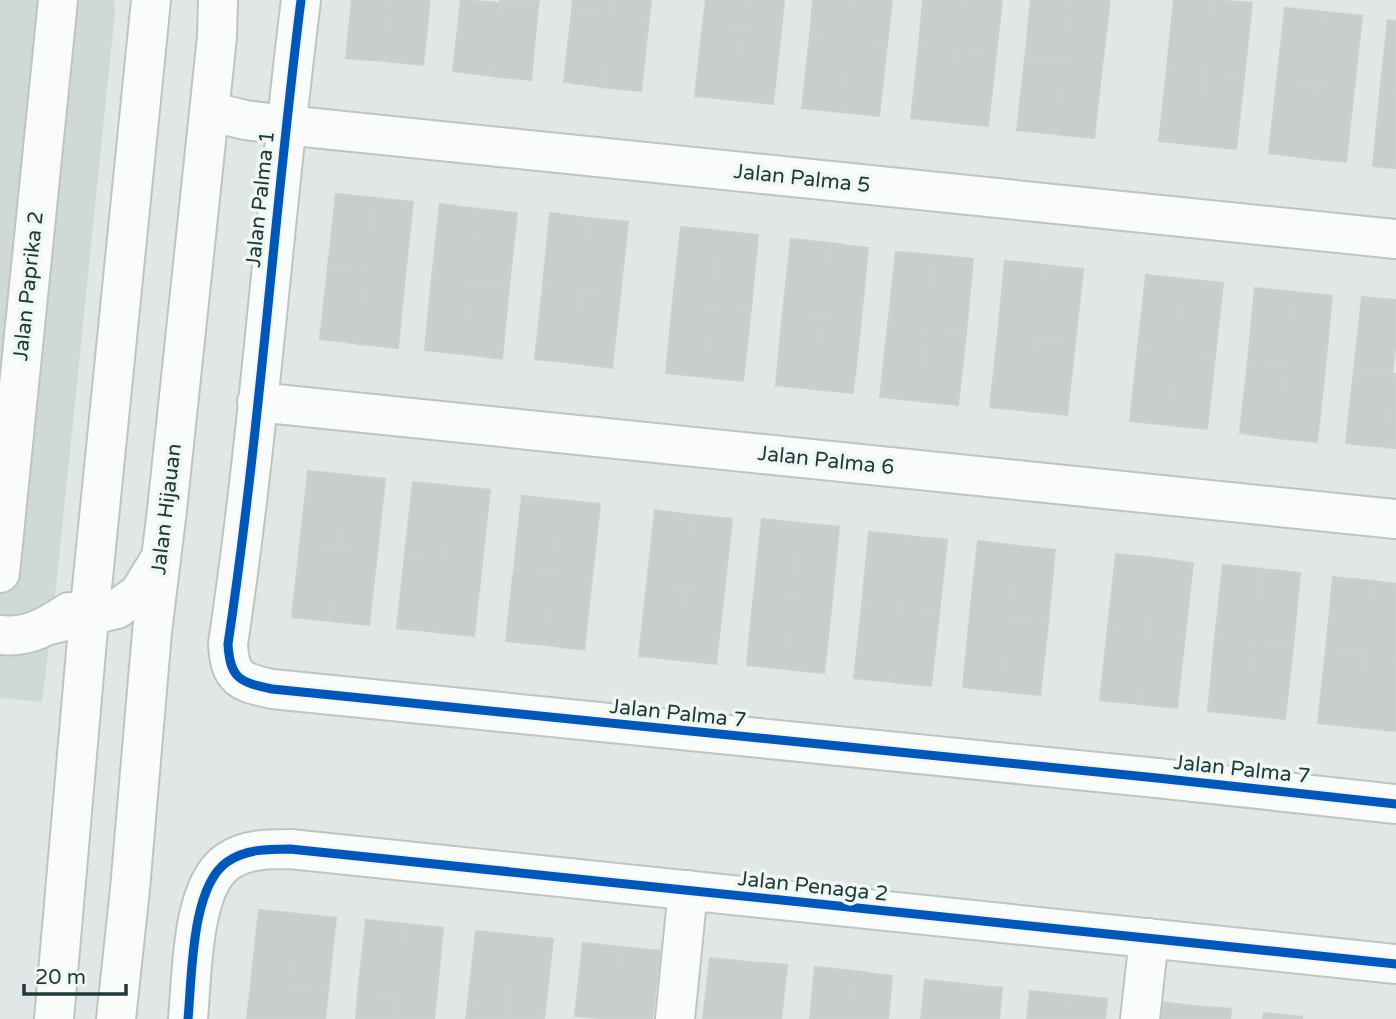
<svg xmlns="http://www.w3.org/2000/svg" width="1396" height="1019" font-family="'Varela Round',sans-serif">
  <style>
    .built { fill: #cfd9d7 }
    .building { fill: #c9cecd; stroke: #cad0cf; stroke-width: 2 }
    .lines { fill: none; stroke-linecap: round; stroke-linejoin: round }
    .minor-casing { stroke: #bec4c3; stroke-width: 42 }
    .minor { stroke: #fafbfb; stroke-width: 38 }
    .cycleway-casing { stroke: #eff7f4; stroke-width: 13 }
    .cycleway { stroke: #0057b8; stroke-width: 9 }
    .labels { text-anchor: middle; stroke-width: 7; stroke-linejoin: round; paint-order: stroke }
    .street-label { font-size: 21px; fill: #1f3a38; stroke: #eff7f4 }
  </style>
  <rect width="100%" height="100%" fill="#e1e7e6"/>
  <path class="built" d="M0,0h114l1,11 -59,577 -14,114 -42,-4z"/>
  <path class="building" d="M352,0h39l-7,61 -38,-3z
    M391,0h39l-7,65 -39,-4z
    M461,0l39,3 -8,73 -39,-5z
    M500,0h39l-1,7 -38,-4z
    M573,0h39l-2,14 -38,-4z
    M612,0h39l-2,18 -39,-4z
    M706,0h39l-3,28 -39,-4z
    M745,0h39l-3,32 -39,-4z
    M813,0h39l-4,40 -38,-4z
    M852,0h40l-5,44 -39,-4z
    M923,0h39l-5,50 -38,-4z
    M962,0h40l-6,54 -39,-4z
    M1031,0h40l-7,62 -39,-4z
    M1071,0h39l-8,66 -38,-4z
    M1174,0h39l-8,72 -38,-4z
    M1213,0l39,3 -8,74 -39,-5z
    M500,3l38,4 -7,73 -39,-4z
    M1285,8l39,4 -8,73 -39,-4z
    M572,10l38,4 -8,73 -38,-5z
    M1324,12l38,4 -8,73 -38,-4z
    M610,14l39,4 -8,73 -39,-4z
    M1388,20l8,1v74l-16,-2z
    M703,24l39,4 -8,72 -39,-4z
    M742,28l39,4 -8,72 -39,-4z
    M810,36l38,4 -7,72 -39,-4z
    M848,40l39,4 -8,72 -38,-4z
    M919,46l38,4 -8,72 -38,-4z
    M957,50l39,4 -8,72 -39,-4z
    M1025,58l39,4 -8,72 -39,-4z
    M1064,62l38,4 -8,72 -38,-4z
    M1167,68l38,4 -7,73 -39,-4z
    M1205,72l39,5 -8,72 -38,-4z
    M1277,81l39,4 -8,73 -39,-5z
    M1316,85l38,4 -8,73 -38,-4z
    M1380,93l16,2v73l-23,-2z
    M336,194l38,4 -7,73 -39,-4z
    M374,198l39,4 -8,73 -38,-4z
    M440,204l39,5 -8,73 -39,-5z
    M479,209l38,4 -8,73 -38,-4z
    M550,213l39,5 -8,73 -38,-5z
    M589,218l39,4 -8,73 -39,-4z
    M681,227l39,4 -8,74 -39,-4z
    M720,231l38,4 -7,73 -39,-3z
    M791,239l38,4 -7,73 -39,-4z
    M829,243l39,5 -7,72 -39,-4z
    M896,252l38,3 -7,74 -39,-4z
    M934,255l39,4 -7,74 -39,-4z
    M1005,261l40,4 -8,73 -39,-4z
    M1045,265l38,4 -8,73 -38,-4z
    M328,267l39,4 -8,73 -39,-5z
    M367,271l38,4 -7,73 -39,-4z
    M1146,275l38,4 -8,73 -38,-4z
    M432,277l39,5 -8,72 -38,-4z
    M1184,279l39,4 -8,73 -39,-4z
    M471,282l38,4 -7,73 -39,-5z
    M543,286l38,5 -8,72 -38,-4z
    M1255,288l39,4 -8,73 -38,-4z
    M581,291l39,4 -8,73 -39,-5z
    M1294,292l38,4 -7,73 -39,-4z
    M1362,297l34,3v41l-4,33 -38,-4z
    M673,301l39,4 -7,72 -39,-4z
    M712,305l39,3 -8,73 -38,-4z
    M783,312l39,4 -8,73 -38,-4z
    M822,316l39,4 -8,73 -39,-4z
    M888,325l39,4 -8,72 -39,-4z
    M927,329l39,4 -8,72 -39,-4z
    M998,334l39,4 -8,73 -39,-4z
    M1037,338l38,4 -8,73 -38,-4z
    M1138,348l38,4 -7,73 -39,-4z
    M1176,352l39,4 -8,73 -38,-4z
    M1248,361l38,4 -8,73 -38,-5z
    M1286,365l39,4 -8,73 -39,-4z
    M1354,370l38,4 -7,73 -39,-4z
    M1392,374h4v74l-11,-1z
    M308,471l38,4 -7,74 -39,-4z
    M346,475l39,4 -8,74 -38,-4z
    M413,482l38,4 -8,73 -38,-4z
    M451,486l39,4 -8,73 -39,-4z
    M522,496l39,4 -8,73 -39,-5z
    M561,500l39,4 -8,73 -39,-4z
    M655,510l38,5 -8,73 -38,-4z
    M693,515l39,4 -8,73 -39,-4z
    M762,519l38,4 -7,73 -39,-4z
    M800,523l39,4 -7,73 -39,-4z
    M869,532l39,4 -8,73 -38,-4z
    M908,536l39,4 -8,73 -39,-4z
    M978,541l39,5 -8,73 -39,-4z
    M300,545l39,4 -8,72 -39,-4z
    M1017,546l38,4 -7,73 -39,-4z
    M339,549l38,4 -8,72 -38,-4z
    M1116,554l39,4 -8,74 -39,-4z
    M405,555l38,4 -7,73 -39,-4z
    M1155,558l38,5 -8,73 -38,-4z
    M443,559l39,4 -8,73 -38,-4z
    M1223,565l39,4 -8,73 -39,-4z
    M514,568l39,5 -8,72 -39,-4z
    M1262,569l38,4 -7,73 -39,-4z
    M553,573l39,4 -8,73 -39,-5z
    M1333,577l40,4 -8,73 -39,-4z
    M1373,581l23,3v74l-31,-4z
    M647,584l38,4 -7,72 -39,-4z
    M685,588l39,4 -8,72 -38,-4z
    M754,592l39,4 -8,73 -38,-4z
    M793,596l39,4 -8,73 -39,-4z
    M862,605l38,4 -8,73 -38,-4z
    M900,609l39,4 -8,73 -39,-4z
    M970,615l39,4 -8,72 -38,-4z
    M1009,619l39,4 -8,72 -39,-4z
    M1108,628l39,4 -8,72 -39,-4z
    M1147,632l38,4 -8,72 -38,-4z
    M1215,638l39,4 -7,73 -39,-4z
    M1254,642l39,4 -8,73 -38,-4z
    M1326,650l39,4 -8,73 -39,-4z
    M1365,654l31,4 -1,73 -38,-4z
    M259,910l39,4 -8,73 -39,-4z
    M298,914l38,4 -8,73 -38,-4z
    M366,920l39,4 -8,73 -39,-4z
    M405,924l38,4 -7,73 -39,-4z
    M476,931l38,4 -8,73 -38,-4z
    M514,935l39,4 -8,73 -39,-4z
    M583,943l38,4 -8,72 -38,-3z
    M621,947l39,4 -8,68h-39z
    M710,958l38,4 -6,57h-39z
    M748,962l39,3 -6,54h-39z
    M815,967l39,4 -5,48h-39z
    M854,971l38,5 -4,43h-39z
    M925,980l38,4 -3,35h-39z
    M251,983l39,4 -4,32h-39z
    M963,984l39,4 -3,31h-39z
    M290,987l38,4 -3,28h-39z
    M1030,991l38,4 -2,24h-39z
    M358,993l39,4 -2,22h-39z
    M1068,995l39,4 -2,20h-39z
    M397,997l39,4 -2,18h-39z
    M1154,1001l39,5 -2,13h-39z
    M468,1004l38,4 -1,11h-39z
    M1193,1006l38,3 -1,10h-39z
    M506,1008l39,4 -1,7h-39z
    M1264,1013l38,4v2h-39z"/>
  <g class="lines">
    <defs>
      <path id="minor" d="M301,0c-27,214 -41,430 -73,644 2,35 12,38 44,45l885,89 239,26
        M209,111l36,9 40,5 1111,114
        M257,402l1139,117
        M0,573l58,-573
        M49,625l68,-16 22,-16 21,-34
        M0,635c27,3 47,-8 69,-23
        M54,1019l35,-402 62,-617
        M116,1019l14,-130 22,-257 15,-122 50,-473 1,-37
        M188,1019c4,-42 3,-132 39,-157 18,-13 42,-13 63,-13l1106,115
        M675,1019l13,-129
        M1140,1019l9,-81"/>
    </defs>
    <use href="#minor" class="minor-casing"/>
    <use href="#minor" class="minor"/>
    <defs>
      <path id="cycleway" d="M301,0c-27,214 -41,430 -73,644 2,35 12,38 44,45l885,89 239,26
        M188,1019c4,-42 3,-132 39,-157 18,-13 42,-13 63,-13l1106,115"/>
    </defs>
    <use href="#cycleway" class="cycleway-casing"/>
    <use href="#cycleway" class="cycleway"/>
  </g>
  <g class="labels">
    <g class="street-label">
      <text transform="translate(802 178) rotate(6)" y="7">Jalan Palma 5</text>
      <text transform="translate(260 199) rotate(-84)" y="7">Jalan Palma 1</text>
      <text transform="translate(28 286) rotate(-84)" y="7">Jalan Paprika 2</text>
      <text transform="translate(826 460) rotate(6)" y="7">Jalan Palma 6</text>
      <text transform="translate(166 509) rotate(-83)" y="7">Jalan Hijauan</text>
      <text transform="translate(678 713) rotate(6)" y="7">Jalan Palma 7</text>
      <text transform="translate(1242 769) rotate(6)" y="7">Jalan Palma 7</text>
      <text transform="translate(813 886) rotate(6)" y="7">Jalan Penaga 2</text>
    </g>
  </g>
  <path d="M24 984v10h102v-10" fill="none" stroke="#1f3a38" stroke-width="3.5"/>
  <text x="35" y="984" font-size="21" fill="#1f3a38" stroke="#eff7f4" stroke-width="5" paint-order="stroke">20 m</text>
</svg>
